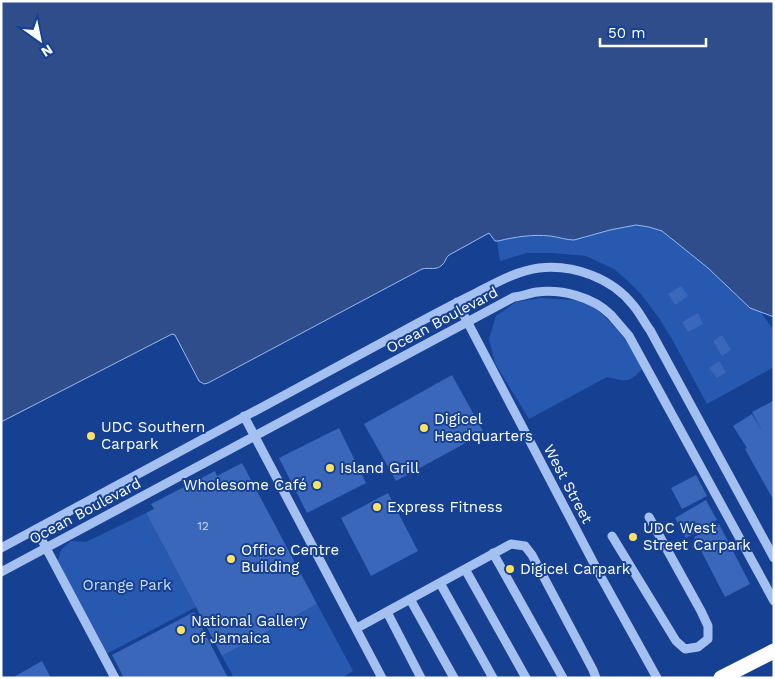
<svg xmlns="http://www.w3.org/2000/svg" width="775" height="679" font-family="'Work Sans',sans-serif">
  <style>
    .green { fill: #2859b1 }
    .water { fill: #2f4d8a; stroke: #97b9f3 }
    .building { fill: #3a67b9 }
    .lines { fill: none; stroke-linecap: round; stroke-linejoin: round }
    .minor { stroke: #a4c0f1; stroke-width: 9 }
    .highway { stroke: #fff; stroke-width: 15 }
    .poi-dot { fill: #ffe164; stroke: #164192; stroke-width: 2 }
    .labels { text-anchor: middle; stroke-width: 4; stroke-linejoin: round; paint-order: stroke }
    .number-label { font-size: 12px; fill: #ced9ee }
    .street-label { font-size: 15px; fill: #fff; stroke: #164192 }
    .poi-label { font-size: 15px; fill: #fff; stroke: #164192; text-anchor: start }
    .park-label { font-size: 15px; fill: #cbddfc; stroke: #164192 }
  </style>
  <rect width="100%" height="100%" fill="#164192"/>
  <path class="green" d="M636,225l13,2 13,4 46,37 42,40 10,3 14,20v36l-67,37 -35,-65 -13,-21 -19,-25 -12,-12 -14,-12 -28,-13 -33,-3h-26l-27,8 -3,-20 23,-4 16,-2 15,1 18,4 14,-2 27,-8z
    M541,298l48,3 23,23 14,16 16,29c-13,15 -17,12 -35,8l-78,42 -34,-56 -6,-24 7,-23 20,-14z
    M146,513l50,94 -90,47 -49,-90 4,-14 10,-9 15,1z
    M317,604l36,67 -12,7h-107l-12,-22z"/>
  <path class="water" d="M1,1h773v316l-24,-9 -42,-40 -46,-37 -13,-4 -13,-2 -26,5 -36,10c-8,0 -15,-3 -24,-4 -17,-2 -35,1 -52,5h-3l-6,-8 -40,22c-4,3 -3,7 -7,10 -6,6 -13,2 -20,4l-214,114 -4,1 -5,-3 -24,-46 -3,-1 -171,88z"/>
  <path class="building" d="M681,286l7,10 -13,9 -7,-11z
    M698,313l5,11 -15,8 -6,-10z
    M722,335l9,15 -9,6 -9,-15z
    M719,361l7,11 -9,6 -8,-10z
    M452,375l32,58 -88,48 -32,-57z
    M773,401l1,2v98l-29,-52 2,-1 -14,-22 19,-12 11,19 -11,-21z
    M339,428l27,55 -59,30 -28,-55z
    M242,463l75,141 -95,52 -76,-143 8,-4 -3,-5 64,-33 2,5z
    M696,475l11,21 -25,13 -11,-21z
    M388,493l30,58 -47,25 -30,-58z
    M706,500l11,20 -31,18 -11,-20z
    M719,524l31,60 -25,13 -31,-60z
    M194,612l34,66h-104l-12,-23z
    M42,661l9,17h-39z"/>
  <g class="lines">
    <path class="minor" d="M457,302l144,275 56,101
      M244,416l138,262
      M36,529l79,149
      M612,536l64,105 9,8 13,-2 10,-8v-13l-7,-15 -52,-94
      M1,548c127,-69 254,-138 382,-206 31,-17 62,-34 93,-49 20,-10 40,-22 63,-25 34,-4 73,10 94,37 7,8 11,17 17,25l124,228
      M493,553l70,125
      M465,569l61,109
      M1,572l513,-275c8,-1 16,-4 23,-5 25,-3 56,5 74,23 6,7 12,14 18,21l145,265
      M440,583l53,95
      M410,599l44,79
      M387,612l34,66
      M357,628l154,-84 14,2 7,9 61,115 3,8"/>
    <path class="highway" d="M721,678l53,-27"/>
  </g>
  <g class="poi-dot">
    <circle cx="424" cy="428" r="5"/>
    <circle cx="91" cy="436" r="5"/>
    <circle cx="330" cy="468" r="5"/>
    <circle cx="317" cy="485" r="5"/>
    <circle cx="377" cy="507" r="5"/>
    <circle cx="633" cy="537" r="5"/>
    <circle cx="231" cy="559" r="5"/>
    <circle cx="510" cy="569" r="5"/>
    <circle cx="181" cy="630" r="5"/>
  </g>
  <g class="labels">
    <g class="number-label">
      <text x="203" y="530">12</text>
    </g>
    <g class="street-label">
      <text transform="translate(442 320) rotate(-28)" y="5">Ocean Boulevard</text>
      <text transform="translate(568 484) rotate(62)" y="5">West Street</text>
      <text transform="translate(85 511) rotate(-28)" y="5">Ocean Boulevard</text>
    </g>
    <g class="poi-label">
      <text x="434" y="424">Digicel<tspan x="434" dy="17">Headquarters</tspan></text>
      <text x="101" y="432">UDC Southern<tspan x="101" dy="17">Carpark</tspan></text>
      <text x="340" y="473">Island Grill</text>
      <text x="307" y="490" text-anchor="end">Wholesome Café</text>
      <text x="387" y="512">Express Fitness</text>
      <text x="643" y="533">UDC West<tspan x="643" dy="17">Street Carpark</tspan></text>
      <text x="241" y="555">Office Centre<tspan x="241" dy="17">Building</tspan></text>
      <text x="520" y="574">Digicel Carpark</text>
      <text x="191" y="626">National Gallery<tspan x="191" dy="17">of Jamaica</tspan></text>
    </g>
    <g class="park-label">
      <text x="127" y="590">Orange Park</text>
    </g>
  </g>
  <rect width="775" height="679" fill="none" stroke="#ffffff" stroke-width="5"/>
  <g transform="translate(40 40) rotate(147)" stroke="#164192" stroke-width="4" paint-order="stroke">
  <path d="M0-4L9 19L0 12L-9 19Z" fill="#ffffff"/>
  <text y="-8" font-size="14" font-weight="bold" text-anchor="middle" fill="#ffffff">N</text>
  </g>
  <path d="M600 38v8h106v-8" fill="none" stroke="#ffffff" stroke-width="2.5"/>
  <text x="608" y="38" font-size="15" fill="#ffffff" stroke="#164192" stroke-width="4" paint-order="stroke">50 m</text>
</svg>
